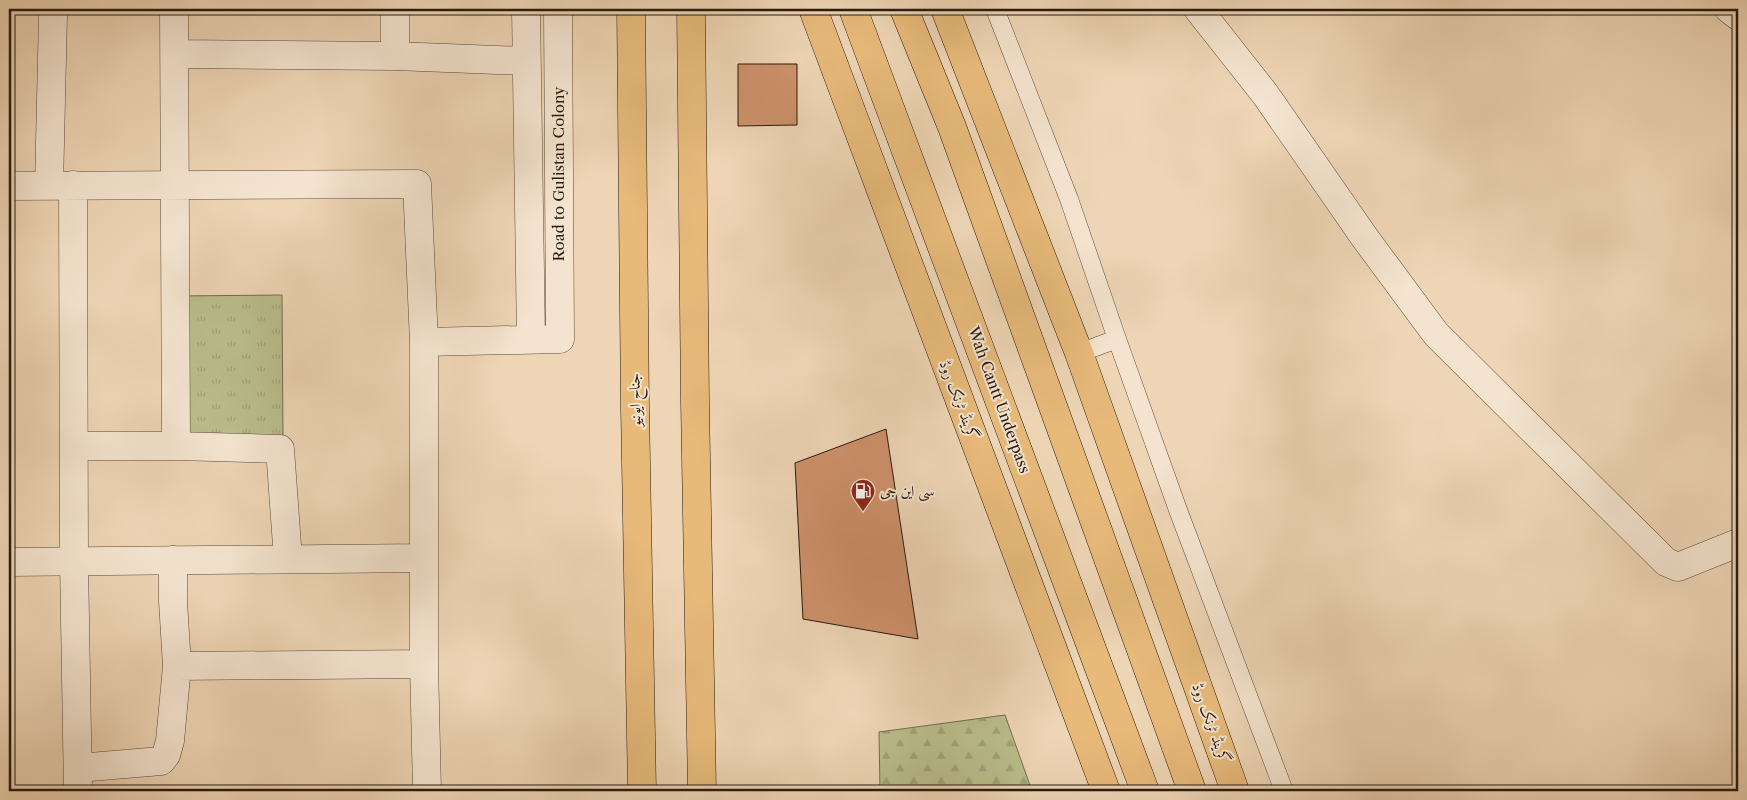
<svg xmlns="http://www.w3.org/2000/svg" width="1747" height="800" font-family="'Libre Caslon Text',Amiri,serif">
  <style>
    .forest { fill: url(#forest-firs); stroke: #726c4e }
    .park { fill: url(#park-tufts); stroke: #726c4e }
    .building { fill: #ce916b; stroke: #291a10 }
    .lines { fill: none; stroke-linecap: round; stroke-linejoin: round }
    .service-casing { stroke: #5a4939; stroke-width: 19 }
    .minor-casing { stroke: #5a4939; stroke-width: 29 }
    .tertiary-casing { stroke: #5a4939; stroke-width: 29 }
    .primary-casing { stroke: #291a10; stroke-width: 29 }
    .trunk-casing { stroke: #291a10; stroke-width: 29 }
    .service { stroke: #f4e4cf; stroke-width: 18 }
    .minor { stroke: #f4e4cf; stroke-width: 28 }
    .tertiary { stroke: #f4e4cf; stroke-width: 28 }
    .primary { stroke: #e7ba7a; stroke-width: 28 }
    .trunk { stroke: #e7ba7a; stroke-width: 28 }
    .labels { text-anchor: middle; stroke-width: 4; stroke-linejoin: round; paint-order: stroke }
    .street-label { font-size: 15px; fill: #291a10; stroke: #f4e4cf }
    .poi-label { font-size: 15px; fill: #291a10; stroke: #f4e4cf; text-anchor: start }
  </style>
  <defs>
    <pattern id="forest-firs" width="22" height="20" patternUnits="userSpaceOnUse" patternTransform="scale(1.25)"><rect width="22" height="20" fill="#babd8c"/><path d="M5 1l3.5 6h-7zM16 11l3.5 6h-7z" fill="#a0a278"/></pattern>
    <pattern id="park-tufts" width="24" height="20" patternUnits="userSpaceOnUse" patternTransform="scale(1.25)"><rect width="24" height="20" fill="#babd8c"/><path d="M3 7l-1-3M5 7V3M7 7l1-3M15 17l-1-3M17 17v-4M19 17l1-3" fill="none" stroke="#a0a278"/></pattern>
  </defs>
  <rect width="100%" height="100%" fill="#eed5b5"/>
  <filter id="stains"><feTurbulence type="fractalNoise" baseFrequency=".004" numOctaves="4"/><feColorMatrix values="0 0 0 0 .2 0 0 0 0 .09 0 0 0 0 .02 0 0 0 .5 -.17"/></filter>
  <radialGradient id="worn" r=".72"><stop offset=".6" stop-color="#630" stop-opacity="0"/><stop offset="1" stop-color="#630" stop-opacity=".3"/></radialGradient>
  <path class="forest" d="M1005,715l27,76h-152l-1,-59z"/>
  <path class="park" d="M282,295l1,143 -106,1 -1,-143z"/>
  <path class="building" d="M738,64h59v61l-59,1z
    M886,429l32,210 -115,-20 -8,-156z"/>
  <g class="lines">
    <defs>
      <path id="service" d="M995,9l74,190 48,140 61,171 106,281
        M1079,353l38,-14"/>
      <path id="minor" d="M174,9l2,437 104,3 8,110
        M526,9l5,330
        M1198,9l67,85 100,144 71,96 230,228 12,5 60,-24
        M175,54l220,2 131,5
        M395,56v-47
        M73,185l1,377 4,229
        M9,186l408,-2 7,158v322l3,127
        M49,186l4,-171 2,-6
        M424,342l136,-3 -2,-330
        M74,446h102
        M9,562l415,-4
        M177,666l247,-2
        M78,768l83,-7 5,-6 4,-14 7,-75 -4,-65v-41"/>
      <path id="tertiary" d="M1729,9l9,7"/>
      <path id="primary" d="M631,9l4,399 7,383
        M691,9l4,393 7,389
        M813,9l293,782
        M945,9l134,344 156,438"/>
      <path id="trunk" d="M853,9l292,782
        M904,9l48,118 240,664"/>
    </defs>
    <use href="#service" class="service-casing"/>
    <use href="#minor" class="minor-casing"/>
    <use href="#tertiary" class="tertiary-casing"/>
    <use href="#primary" class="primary-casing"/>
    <use href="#trunk" class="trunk-casing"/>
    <use href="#service" class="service"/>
    <use href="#minor" class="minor"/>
    <use href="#tertiary" class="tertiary"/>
    <use href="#primary" class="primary"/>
    <use href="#trunk" class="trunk"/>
  </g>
  <defs>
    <symbol id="fuel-pin" viewBox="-11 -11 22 30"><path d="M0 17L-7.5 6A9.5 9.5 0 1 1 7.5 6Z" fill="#8f2418" stroke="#f4e4cf"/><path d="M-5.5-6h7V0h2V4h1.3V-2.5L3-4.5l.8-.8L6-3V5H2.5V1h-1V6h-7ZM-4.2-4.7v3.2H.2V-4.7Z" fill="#fff"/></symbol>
  </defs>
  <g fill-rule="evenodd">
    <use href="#fuel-pin" x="849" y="477" width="28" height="38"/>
  </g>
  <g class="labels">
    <g class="street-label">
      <text transform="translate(559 174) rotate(-90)" y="5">Road to Gulistan Colony</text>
      <text transform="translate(635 400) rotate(-91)" y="5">جناح ایونیو</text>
      <text transform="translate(959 400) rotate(69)" y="5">گرینڈ ٹرنک روڈ</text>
      <text transform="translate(999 400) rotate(70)" y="5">Wah Cantt Underpass</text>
      <text transform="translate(1211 723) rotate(70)" y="5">گرینڈ ٹرنک روڈ</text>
    </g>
    <g class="poi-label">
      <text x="880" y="496">سی این جی</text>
    </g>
  </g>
  <rect width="1747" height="800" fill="none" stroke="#eed5b5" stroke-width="30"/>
  <rect x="10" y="10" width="1727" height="780" fill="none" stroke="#291a10" stroke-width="2.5"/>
  <rect x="15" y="15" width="1717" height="770" fill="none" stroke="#291a10"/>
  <rect width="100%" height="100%" filter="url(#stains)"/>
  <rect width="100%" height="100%" fill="url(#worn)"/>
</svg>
